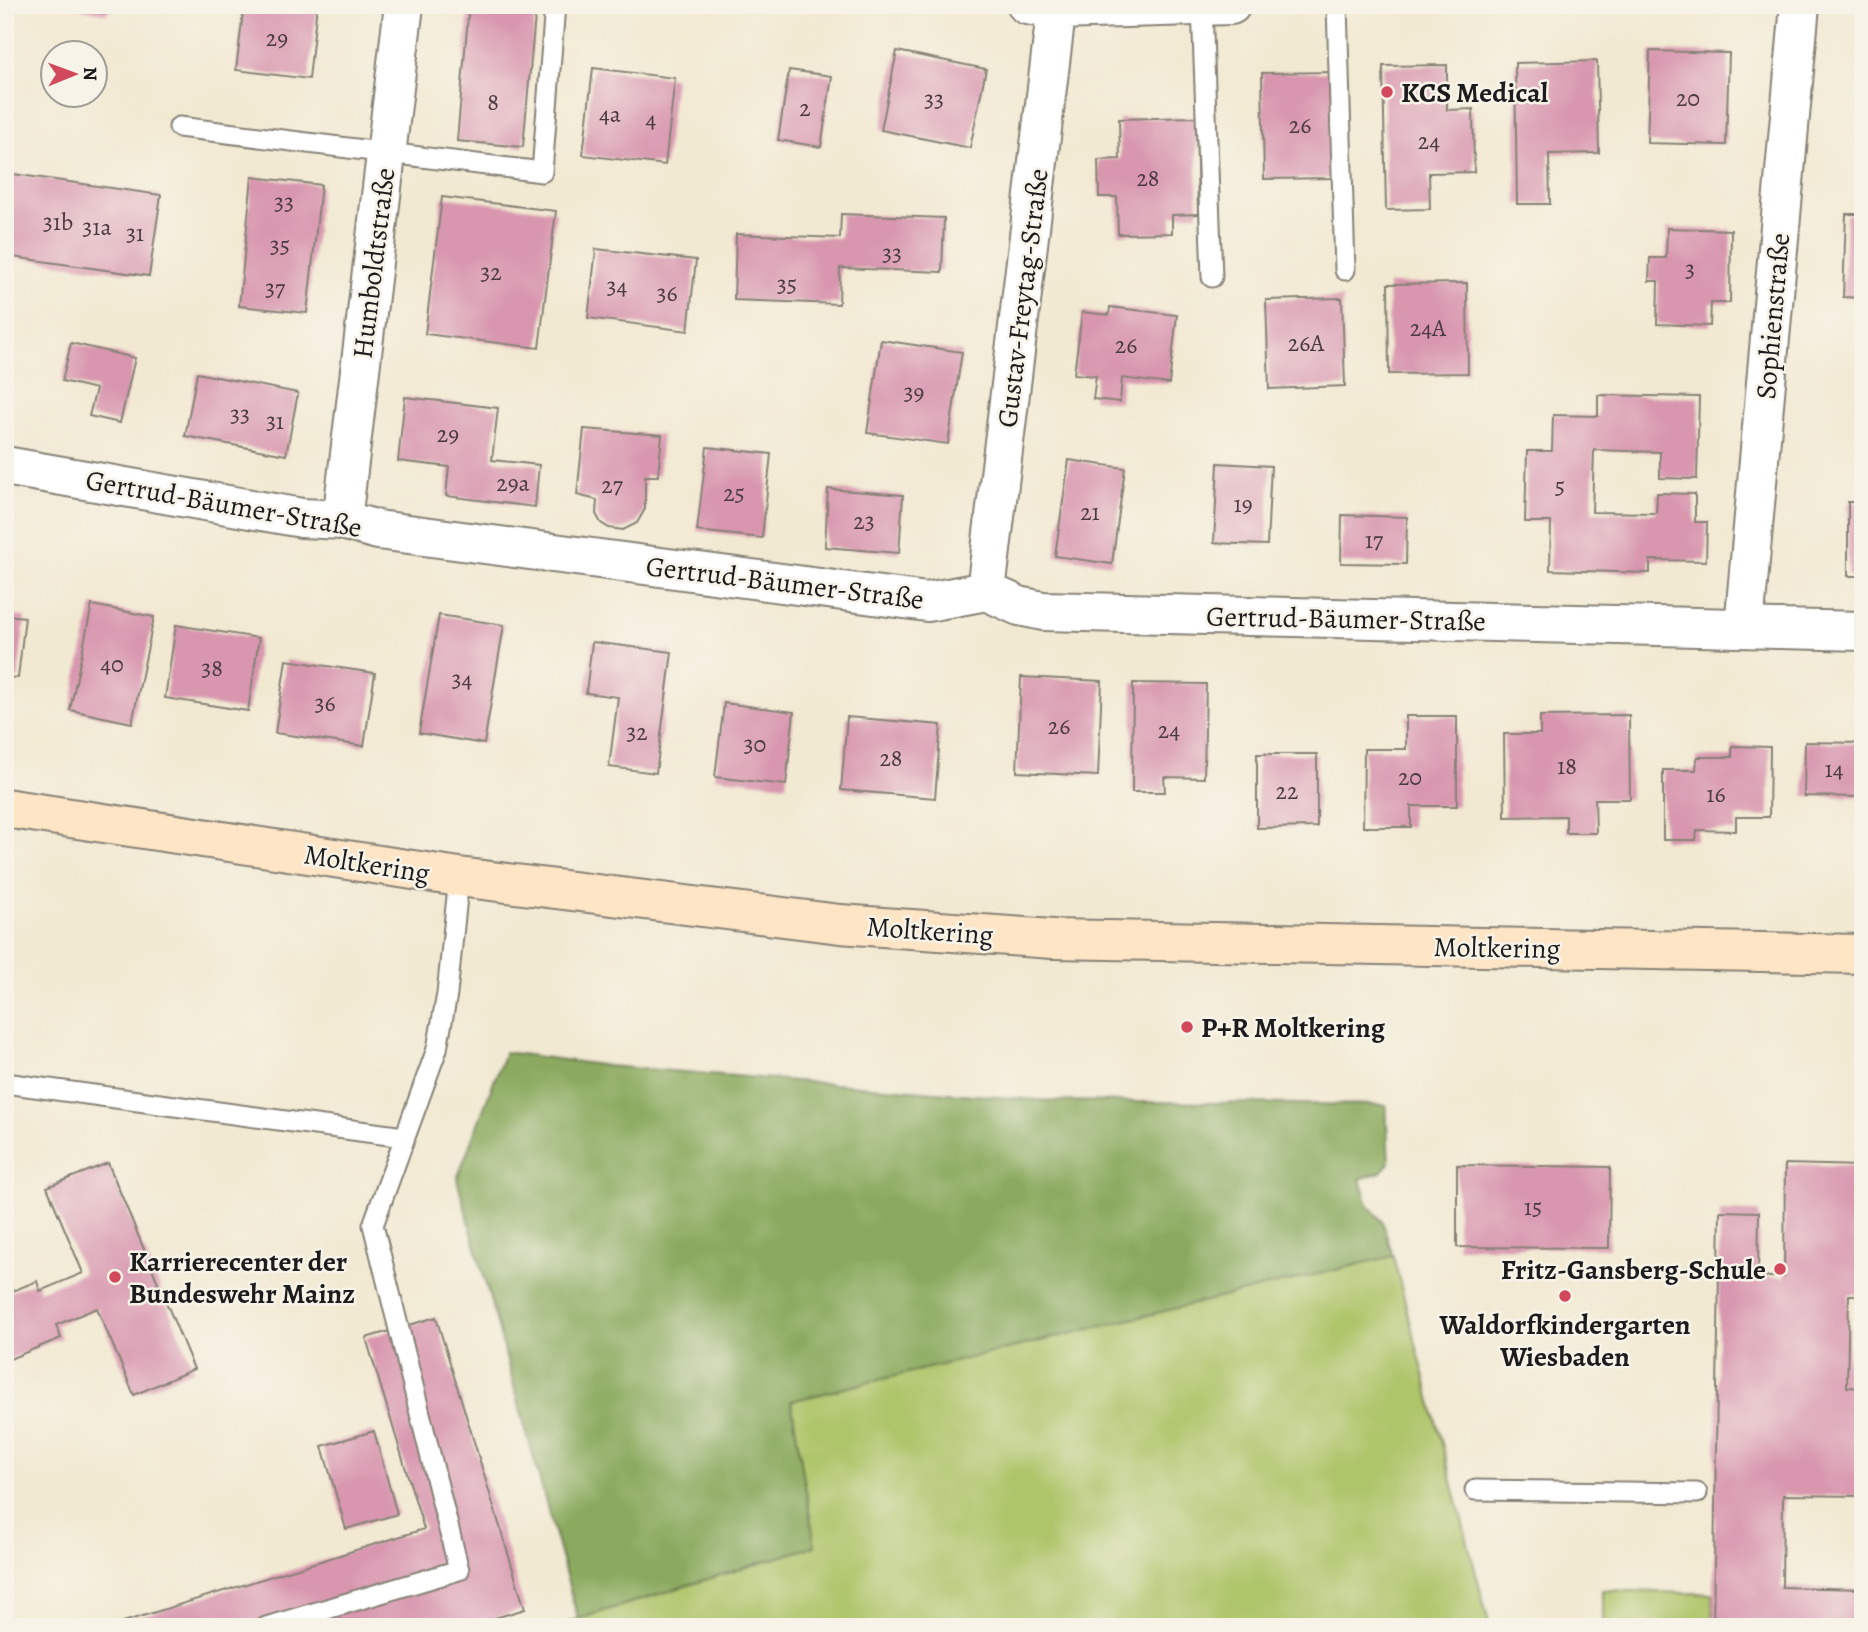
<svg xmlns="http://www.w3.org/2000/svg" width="1868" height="1632" font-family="Alegreya,serif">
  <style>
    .green { fill: #afc56a; stroke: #667043; stroke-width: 2 }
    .forest { fill: #8baa5e; stroke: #54633d; stroke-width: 2 }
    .building { fill: #d896af }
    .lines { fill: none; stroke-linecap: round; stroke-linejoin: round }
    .lane-casing { stroke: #878277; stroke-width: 23 }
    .street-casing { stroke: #878277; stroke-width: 42 }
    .secondary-casing { stroke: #878277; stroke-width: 42 }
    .lane { stroke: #fff; stroke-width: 19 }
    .street { stroke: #fff; stroke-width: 38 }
    .secondary { stroke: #fde5c5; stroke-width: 38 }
    .poi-dot { fill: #d1495b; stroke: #f7f3e8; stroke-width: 2.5 }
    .labels { text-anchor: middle; stroke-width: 5; stroke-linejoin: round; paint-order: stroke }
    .number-label { font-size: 24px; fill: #4b3a41 }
    .poi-label { font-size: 28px; font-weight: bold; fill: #1c1c1c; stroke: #f7f3e8; text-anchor: start }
    .street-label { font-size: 28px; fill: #1c1c1c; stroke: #f7f3e8 }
  </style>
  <rect width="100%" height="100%" fill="#f7f3e8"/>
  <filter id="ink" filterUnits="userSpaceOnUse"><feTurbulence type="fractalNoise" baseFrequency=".0143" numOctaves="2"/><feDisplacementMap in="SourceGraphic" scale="14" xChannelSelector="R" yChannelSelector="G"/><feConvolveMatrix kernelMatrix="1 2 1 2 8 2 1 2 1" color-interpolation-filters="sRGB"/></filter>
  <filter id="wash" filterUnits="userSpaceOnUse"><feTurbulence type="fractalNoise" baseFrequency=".00686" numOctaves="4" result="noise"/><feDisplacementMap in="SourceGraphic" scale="28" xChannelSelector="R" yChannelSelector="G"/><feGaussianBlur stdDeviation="1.57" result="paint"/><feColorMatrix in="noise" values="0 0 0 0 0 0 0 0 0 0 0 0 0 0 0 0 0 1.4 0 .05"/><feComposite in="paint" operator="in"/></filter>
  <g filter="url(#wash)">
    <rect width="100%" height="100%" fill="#f2e9d2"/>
    <path class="green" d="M1393,1256l97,371h-938l263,-81 -24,-145z
      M1603,1590l110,4v33h-110z"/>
    <path class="forest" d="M505,1052l103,14 443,35 335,4 3,58 -8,9 -21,7 8,26 14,16 11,35 -602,145 24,145 -237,73 -121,-440z"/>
    <g id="blocks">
      <path class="building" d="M65,5h44l-2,9z
        M244,5h73l-8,74 -73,-9z
        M469,5h67l-13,142 -66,-6z
        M897,51l89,18 -16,79 -89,-18z
        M1650,51l79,2 -3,92 -79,-2z
        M1597,61l2,92 -50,1 1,50h-33l-2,-141z
        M1447,65v45l26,-1 1,63 -45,1 1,36 -44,1 -3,-144z
        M593,68l82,10 -10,87 -82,-10z
        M789,70l43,6 -11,71 -43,-7z
        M1337,72l1,106 -74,1 -2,-106z
        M1196,117l2,97 -26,1v18l-54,1 -1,-37h-18l-1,-37 22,-1 -1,-40z
        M6,173l155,22 -12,81 -144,-20z
        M252,177l69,8 -14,128 -68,-7z
        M442,197l114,14 -17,137 -114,-14z
        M841,214l103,4 -2,54 -102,-4 -1,36 -105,-4 2,-66 104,4z
        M1846,214h17v84l-20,-1z
        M1667,228l64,2 -1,73h-19l-1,23 -53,-2 1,-43h-9l1,-23h16z
        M596,249l100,11 -8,71 -100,-13z
        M1467,283l1,90 -79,1 -1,-90z
        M1342,298l3,88 -76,3 -3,-89z
        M1110,307l67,8 -8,69 -47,-6 -2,24 -27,-3 3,-23 -22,-2 8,-62 27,3z
        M881,340l81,12 -14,92 -81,-11z
        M71,343l64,15 -15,65 -31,-7 7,-27 -34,-8z
        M197,373l101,20 -12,62 -101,-19z
        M1598,395l101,2 -2,82 -37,-1v-26l-66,-2 -2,62 64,1 1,-20 38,1v28h12l-1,39 -56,-1v13l-100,-3 1,-48h-26l2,-71h25l1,-36 45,1z
        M405,397l93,11 -6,52 47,5 -4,42 -89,-11 3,-29 -51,-6z
        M584,429l78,6 -4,41h-13v33l-8,14 -14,7 -14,-2 -8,-5 -5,-9 1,-14 -20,-5z
        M707,447l64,7 -9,84 -65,-7z
        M1069,460l56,8 -13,96 -57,-8z
        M1218,463l53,3 -4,79 -53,-2z
        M828,489l75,6 -4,58 -74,-6z
        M1848,502h15v74h-15z
        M1342,515l65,2 -1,47 -65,-1z
        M92,605l62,12 -22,106 -62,-13z
        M5,615l20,2 -7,61 -13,-1z
        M439,615l65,10 -20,119 -65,-11z
        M176,625l83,13 -11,73 -83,-13z
        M592,642l80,10 -16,121 -47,-6 9,-70 -32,-4z
        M286,660l89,13 -11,73 -89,-13z
        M1021,677l81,4 -4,95 -81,-4z
        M1133,683l73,1 -2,94 -40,-1 1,15h-33z
        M724,703l70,9 -8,73 -71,-8z
        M1629,715l1,84h-35l1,34h-30v-17l-61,1 -1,-83h36v-18z
        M1406,716h51v90h-46v21h-48l1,-78h42z
        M847,717l94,8 -6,73 -94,-8z
        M1805,742l58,1v54l-59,-1z
        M1732,746l38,1 -1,70h-33v14l-39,-1 -1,10h-33v-70h33l1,-13h35z
        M1257,754h60v73l-60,1z
        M108,1163l86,206 -60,26 -37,-87 -41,17 5,13 -56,23v-67l32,-13 3,10 43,-18 -36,-86z
        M1785,1164l78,2v129h-14l-2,92 16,1v108l-80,-1 -1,92 81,2v38h-150l7,-416 39,1 -1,65h26z
        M1457,1165l153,2 -1,81 -152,-1z
        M436,1317l89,292 -60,18h-358l317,-98 -58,-191z
        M374,1431l23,83 -51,15 -24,-83z"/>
    </g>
  </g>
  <g filter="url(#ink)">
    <use href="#blocks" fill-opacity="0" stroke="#878277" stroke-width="2"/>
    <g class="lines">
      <defs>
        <path id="lane" d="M1337,5l8,265
          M1202,6l10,271
          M179,127l363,45 13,-167
          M5,1083l399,54
          M1475,1490l222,3
          M266,1627l193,-57 -86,-345 64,-176 10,-55 12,-117"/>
        <path id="street" d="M1027,5l29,5 175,-5
          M5,466l297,52 40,2 36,10 549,72 59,-11 33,15 24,5 820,20
          M342,520l62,-515
          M986,591l71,-586
          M1744,627l56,-622"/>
        <path id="secondary" d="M5,808l454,69 381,47 213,15 810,15"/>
      </defs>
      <use href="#lane" class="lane-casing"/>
      <use href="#street" class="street-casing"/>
      <use href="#secondary" class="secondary-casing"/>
      <use href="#lane" class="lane"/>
      <use href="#street" class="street"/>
      <use href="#secondary" class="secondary"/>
    </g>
  </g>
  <g class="poi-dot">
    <circle cx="1387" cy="92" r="7"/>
    <circle cx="1187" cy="1027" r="7"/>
    <circle cx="1780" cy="1269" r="7"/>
    <circle cx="115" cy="1277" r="7"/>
    <circle cx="1565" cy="1296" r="7"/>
  </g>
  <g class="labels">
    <g class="number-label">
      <text x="277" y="46">29</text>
      <text x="1688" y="106">20</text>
      <text x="934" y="107">33</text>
      <text x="493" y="110">8</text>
      <text x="805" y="116">2</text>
      <text x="610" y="122">4a</text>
      <text x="651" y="127">4</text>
      <text x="1300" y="133">26</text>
      <text x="1429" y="149">24</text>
      <text x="1148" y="186">28</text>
      <text x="284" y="210">33</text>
      <text x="58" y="230">31b</text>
      <text x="97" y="235">31a</text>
      <text x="135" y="241">31</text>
      <text x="280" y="253">35</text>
      <text x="892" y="261">33</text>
      <text x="1690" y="277">3</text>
      <text x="491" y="280">32</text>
      <text x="787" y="292">35</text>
      <text x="617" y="294">34</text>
      <text x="275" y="296">37</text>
      <text x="667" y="301">36</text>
      <text x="1428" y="336">24A</text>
      <text x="1306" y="351">26A</text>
      <text x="1126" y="353">26</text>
      <text x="914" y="400">39</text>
      <text x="240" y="422">33</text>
      <text x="275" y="429">31</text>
      <text x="448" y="442">29</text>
      <text x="513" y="491">29a</text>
      <text x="612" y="493">27</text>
      <text x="1560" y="494">5</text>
      <text x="734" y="501">25</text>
      <text x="1243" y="512">19</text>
      <text x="1090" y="520">21</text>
      <text x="864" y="529">23</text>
      <text x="1374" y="548">17</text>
      <text x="112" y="672">40</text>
      <text x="212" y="676">38</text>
      <text x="462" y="687">34</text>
      <text x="325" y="711">36</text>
      <text x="1059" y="734">26</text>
      <text x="1169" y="738">24</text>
      <text x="637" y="740">32</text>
      <text x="755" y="752">30</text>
      <text x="891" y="766">28</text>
      <text x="1567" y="774">18</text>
      <text x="1834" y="777">14</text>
      <text x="1410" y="785">20</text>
      <text x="1287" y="799">22</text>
      <text x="1716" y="802">16</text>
      <text x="1533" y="1215">15</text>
    </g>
    <g class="poi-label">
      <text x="1401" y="102">KCS Medical</text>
      <text x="1201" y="1037">P+R Moltkering</text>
      <text x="129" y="1271">Karrierecenter der<tspan x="129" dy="32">Bundeswehr Mainz</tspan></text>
      <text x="1766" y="1279" text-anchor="end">Fritz-Gansberg-Schule</text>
      <text x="1565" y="1334" text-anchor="middle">Waldorfkindergarten<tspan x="1565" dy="32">Wiesbaden</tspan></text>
    </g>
    <g class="street-label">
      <text transform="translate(373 263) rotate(-83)" y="10">Humboldtstraße</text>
      <text transform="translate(1022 298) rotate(-83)" y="10">Gustav-Freytag-Straße</text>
      <text transform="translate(1772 316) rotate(-85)" y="10">Sophienstraße</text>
      <text transform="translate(224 503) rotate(10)" y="10">Gertrud-Bäumer-Straße</text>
      <text transform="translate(785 582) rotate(7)" y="10">Gertrud-Bäumer-Straße</text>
      <text transform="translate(1346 618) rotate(1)" y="10">Gertrud-Bäumer-Straße</text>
      <text transform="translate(367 863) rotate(9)" y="10">Moltkering</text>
      <text transform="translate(930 930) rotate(4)" y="10">Moltkering</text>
      <text transform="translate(1497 947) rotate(1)" y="10">Moltkering</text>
    </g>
  </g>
  <rect width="1868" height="1632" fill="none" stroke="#f7f3e8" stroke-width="28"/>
  <g transform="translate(74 74) rotate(89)"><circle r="33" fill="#f7f3e8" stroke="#9f9d96" stroke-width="2"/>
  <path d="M0-5L12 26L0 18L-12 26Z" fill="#d1495b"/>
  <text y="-10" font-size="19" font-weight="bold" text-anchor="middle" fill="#1c1c1c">N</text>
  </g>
</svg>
